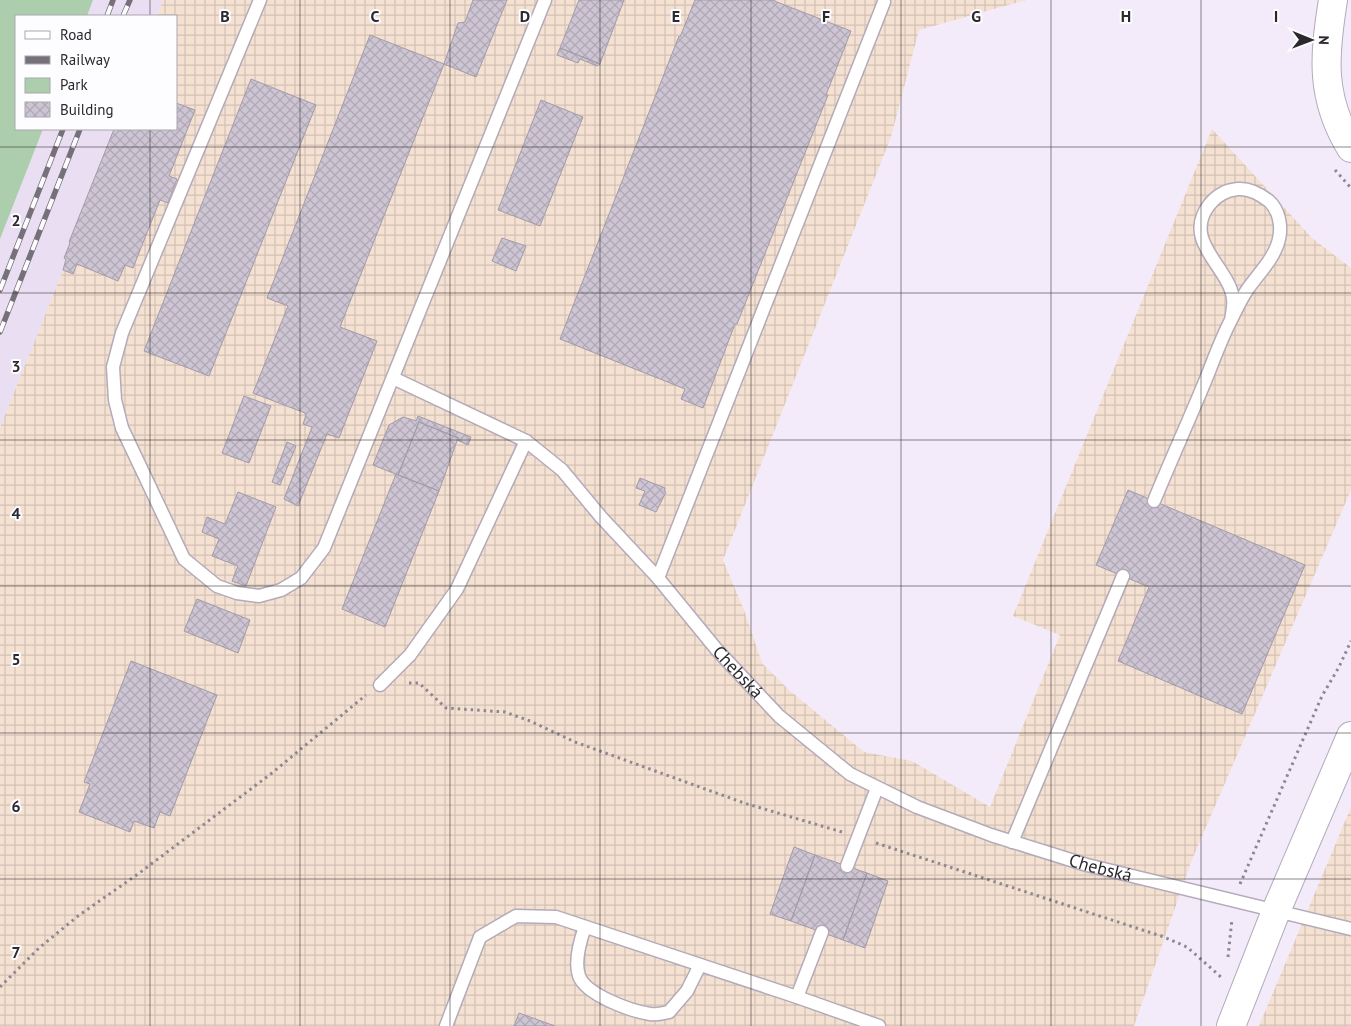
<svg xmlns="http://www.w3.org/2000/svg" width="1351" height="1026" font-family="'PT Sans',sans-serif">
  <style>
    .industrial { fill: url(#industrial-grid) }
    .built { fill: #eadef3 }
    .green { fill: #adcead }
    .building { fill: url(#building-cross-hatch); stroke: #a29ba8 }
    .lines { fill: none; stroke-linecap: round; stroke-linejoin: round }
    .lane-casing { stroke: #b3abb9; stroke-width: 15 }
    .secondary-casing { stroke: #b3abb9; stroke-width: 30 }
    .path { stroke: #8c8791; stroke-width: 3; stroke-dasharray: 2.5 4; stroke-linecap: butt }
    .lane { stroke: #fff; stroke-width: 12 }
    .secondary { stroke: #fff; stroke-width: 28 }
    .rail-casing { stroke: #76707a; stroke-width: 5.5 }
    .rail { stroke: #fdfcff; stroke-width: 4; stroke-dasharray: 11; stroke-linecap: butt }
    .grid { fill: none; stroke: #2b282e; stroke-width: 1; stroke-opacity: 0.55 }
    .labels { text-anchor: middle; stroke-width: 4; stroke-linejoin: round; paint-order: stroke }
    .street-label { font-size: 18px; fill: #2b282e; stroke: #fdfcff }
    .grid-label { font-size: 16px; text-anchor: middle; font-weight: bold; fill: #2b282e; stroke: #fdfcff; stroke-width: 4; stroke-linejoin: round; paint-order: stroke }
  </style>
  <defs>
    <pattern id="industrial-grid" width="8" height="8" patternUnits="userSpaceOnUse" patternTransform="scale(1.25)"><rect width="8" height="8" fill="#f5e1d2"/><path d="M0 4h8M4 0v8" fill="none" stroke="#d2c1b5"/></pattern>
    <pattern id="building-cross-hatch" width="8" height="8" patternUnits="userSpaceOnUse" patternTransform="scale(1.25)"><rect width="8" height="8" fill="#cdc5d3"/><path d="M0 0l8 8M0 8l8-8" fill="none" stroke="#b0a9b5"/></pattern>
  </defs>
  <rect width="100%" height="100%" fill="#f4ebfa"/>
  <path class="industrial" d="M163,0h863l-107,30 -28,107 -168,423 21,50 18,53 27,27 75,62 48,9 78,46 70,-172 -47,-19 199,-487 100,109 39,30v222l-160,372 -57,164h-1134v-599l63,-157 6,-28 45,-113h62v-113h-19z
    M1351,807v219h-92z"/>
  <path class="built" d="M93,0h70l-6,16h-70z
    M43,129h70l-44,113 -6,28 -63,157v-188z"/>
  <path class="green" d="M0,0h93l-6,16h-71v113h27l-43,110z"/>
  <path class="building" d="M473,0h34l-31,77 -32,-13 14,-41 7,-1z
    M579,0h45l-24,64 -40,-16z
    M695,0h77l79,31 -25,64h2l-91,229h-2l-32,84 -22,-9 4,-10 -125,-50 119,-303 1,1z
    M370,35l74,29 -104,263 37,14 -38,97 -12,-4 -29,72 -14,-7 28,-72 -9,-3 3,-8 -1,-3 -52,-20 35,-87 -21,-8z
    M560,48l40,16 -3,2 -17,-7 -2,4 -21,-8z
    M251,79l65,26 -107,271 -65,-25z
    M541,100l42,17 -43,109 -42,-16z
    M176,103l19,7 -26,66 8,3 -9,24 -8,-3 -27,68 -8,-3 -7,16 -41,-17 -4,10 -10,-4 3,-11 -2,-1 6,-15 -1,-1 45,-113h62z
    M502,238l24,8 -10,25 -24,-10z
    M244,396l27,10 -22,57 -27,-10z
    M418,416l53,21 -3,8 -11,-5 1,-2 -39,-16 -21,53 -25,-10 16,-40 14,-8 13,4z
    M419,422l39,16 -19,53 -41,-16z
    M287,442l9,4 -16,39 -8,-3z
    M396,474l43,17 -54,136 -43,-18z
    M640,478l25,10 -1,3 2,1 -10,20 -17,-7 6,-14 -9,-3z
    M1128,490l177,75 -63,149 -124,-53 31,-74 -53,-22z
    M238,492l38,15 -30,79 -14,-5 6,-15 -26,-10 7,-17 -17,-7 5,-15 18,7z
    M197,599l53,21 -12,33 -54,-22z
    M131,661l86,34 -47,121 -10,-4 -6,16 -20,-7 -4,11 -51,-20 11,-28 -6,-2z
    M794,847l21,8 -24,66 -21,-7z
    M815,855l52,18 -24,67 -52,-19z
    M867,873l21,8 -23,67 -22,-8z
    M519,1013l36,13h-41z"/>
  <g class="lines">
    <defs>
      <g id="lane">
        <path d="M260,0l-138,333 -9,34 2,33 7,28 62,131 33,27 20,7 22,3 22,-6 20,-12 23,-30 221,-548"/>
        <path d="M393,378l133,63"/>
        <path d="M1154,501c17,-41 35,-81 52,-122 8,-20 15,-40 25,-59 5,-10 10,-21 16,-30 11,-16 28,-32 32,-51 3,-13 0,-29 -10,-38 -9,-7 -20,-13 -31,-12 -12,1 -22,7 -29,16 -25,33 12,57 22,85 4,10 2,19 0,30"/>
        <path d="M658,578l226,-576"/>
        <path id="s1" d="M380,685l30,-30 47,-66 69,-148 36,29 39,47 57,61 59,72 62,66 71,58 67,33 74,28 96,30 264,64"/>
        <path d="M1012,842l111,-266"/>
        <path d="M847,866l30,-78"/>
        <path d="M585,927c-5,14 -11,34 -6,49 7,19 52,35 71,38 6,1 13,-1 19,-2l18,-21 13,-26"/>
        <path d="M797,997l25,-65"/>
        <path d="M446,1026l34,-89 36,-21 40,1 241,80 82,29"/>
      </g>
      <path id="secondary" d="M1333,0c-9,56 -13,97 18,148
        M1231,1026l45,-115 75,-175"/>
    </defs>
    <use href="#lane" class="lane-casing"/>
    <use href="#secondary" class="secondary-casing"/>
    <path class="path" d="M1335,170l16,18
      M409,683h10l27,25 59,4 25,9 45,21 169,61 98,29
      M876,843l288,94 23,10 34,30
      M1240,884l82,-188 17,-29 12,-26
      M1228,957l4,-38
      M0,987l39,-39 39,-32 60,-42 134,-101 94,-78"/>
    <use href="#lane" class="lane"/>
    <use href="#secondary" class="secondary"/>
    <defs>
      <path id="rail" d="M107,16l6,-16
        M123,16l7,-16
        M0,290l63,-161
        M0,332l80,-203"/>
    </defs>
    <use href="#rail" class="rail-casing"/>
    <use href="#rail" class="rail"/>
  </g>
  <path class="grid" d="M150,0v16M300,0v1026M450,0v1026M600,0v1026M751,0v1026M901,0v1026M1051,0v1026M1201,0v1026M150,129v897M0,147h1351M0,293h1351M0,440h1351M0,586h1351M0,733h1351M0,879h1351"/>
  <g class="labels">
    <g class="street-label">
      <text dy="6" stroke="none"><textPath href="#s1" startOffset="601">Chebská</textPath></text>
      <text dy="6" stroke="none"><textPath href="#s1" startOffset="1021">Chebská</textPath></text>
    </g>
  </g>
  <g class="grid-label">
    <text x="225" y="22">B</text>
    <text x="375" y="22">C</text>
    <text x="525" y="22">D</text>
    <text x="676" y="22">E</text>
    <text x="826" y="22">F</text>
    <text x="976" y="22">G</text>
    <text x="1126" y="22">H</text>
    <text x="1276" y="22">I</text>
    <text x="16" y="226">2</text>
    <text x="16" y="372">3</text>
    <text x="16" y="519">4</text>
    <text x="16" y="665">5</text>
    <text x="16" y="812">6</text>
    <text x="16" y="958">7</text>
  </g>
  <rect x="15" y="15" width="162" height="115" fill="#fdfcff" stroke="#a9a7ab"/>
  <rect x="25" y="31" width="25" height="8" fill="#ffffff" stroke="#a9a7ab"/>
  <text x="60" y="40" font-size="15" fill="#2b282e">Road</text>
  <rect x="25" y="56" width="25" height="8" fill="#76707a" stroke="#a9a7ab"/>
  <text x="60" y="65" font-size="15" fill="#2b282e">Railway</text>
  <rect x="25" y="78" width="25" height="15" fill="#adcead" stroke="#a9a7ab"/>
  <text x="60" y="90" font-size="15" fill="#2b282e">Park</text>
  <rect x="25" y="102" width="25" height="15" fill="url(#building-cross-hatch)" stroke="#a9a7ab"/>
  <text x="60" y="115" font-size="15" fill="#2b282e">Building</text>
  <g transform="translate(1311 40) rotate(91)" stroke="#fdfcff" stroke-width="4" paint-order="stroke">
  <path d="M0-4L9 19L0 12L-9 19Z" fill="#2b282e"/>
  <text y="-8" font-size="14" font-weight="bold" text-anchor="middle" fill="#2b282e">N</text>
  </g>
</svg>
